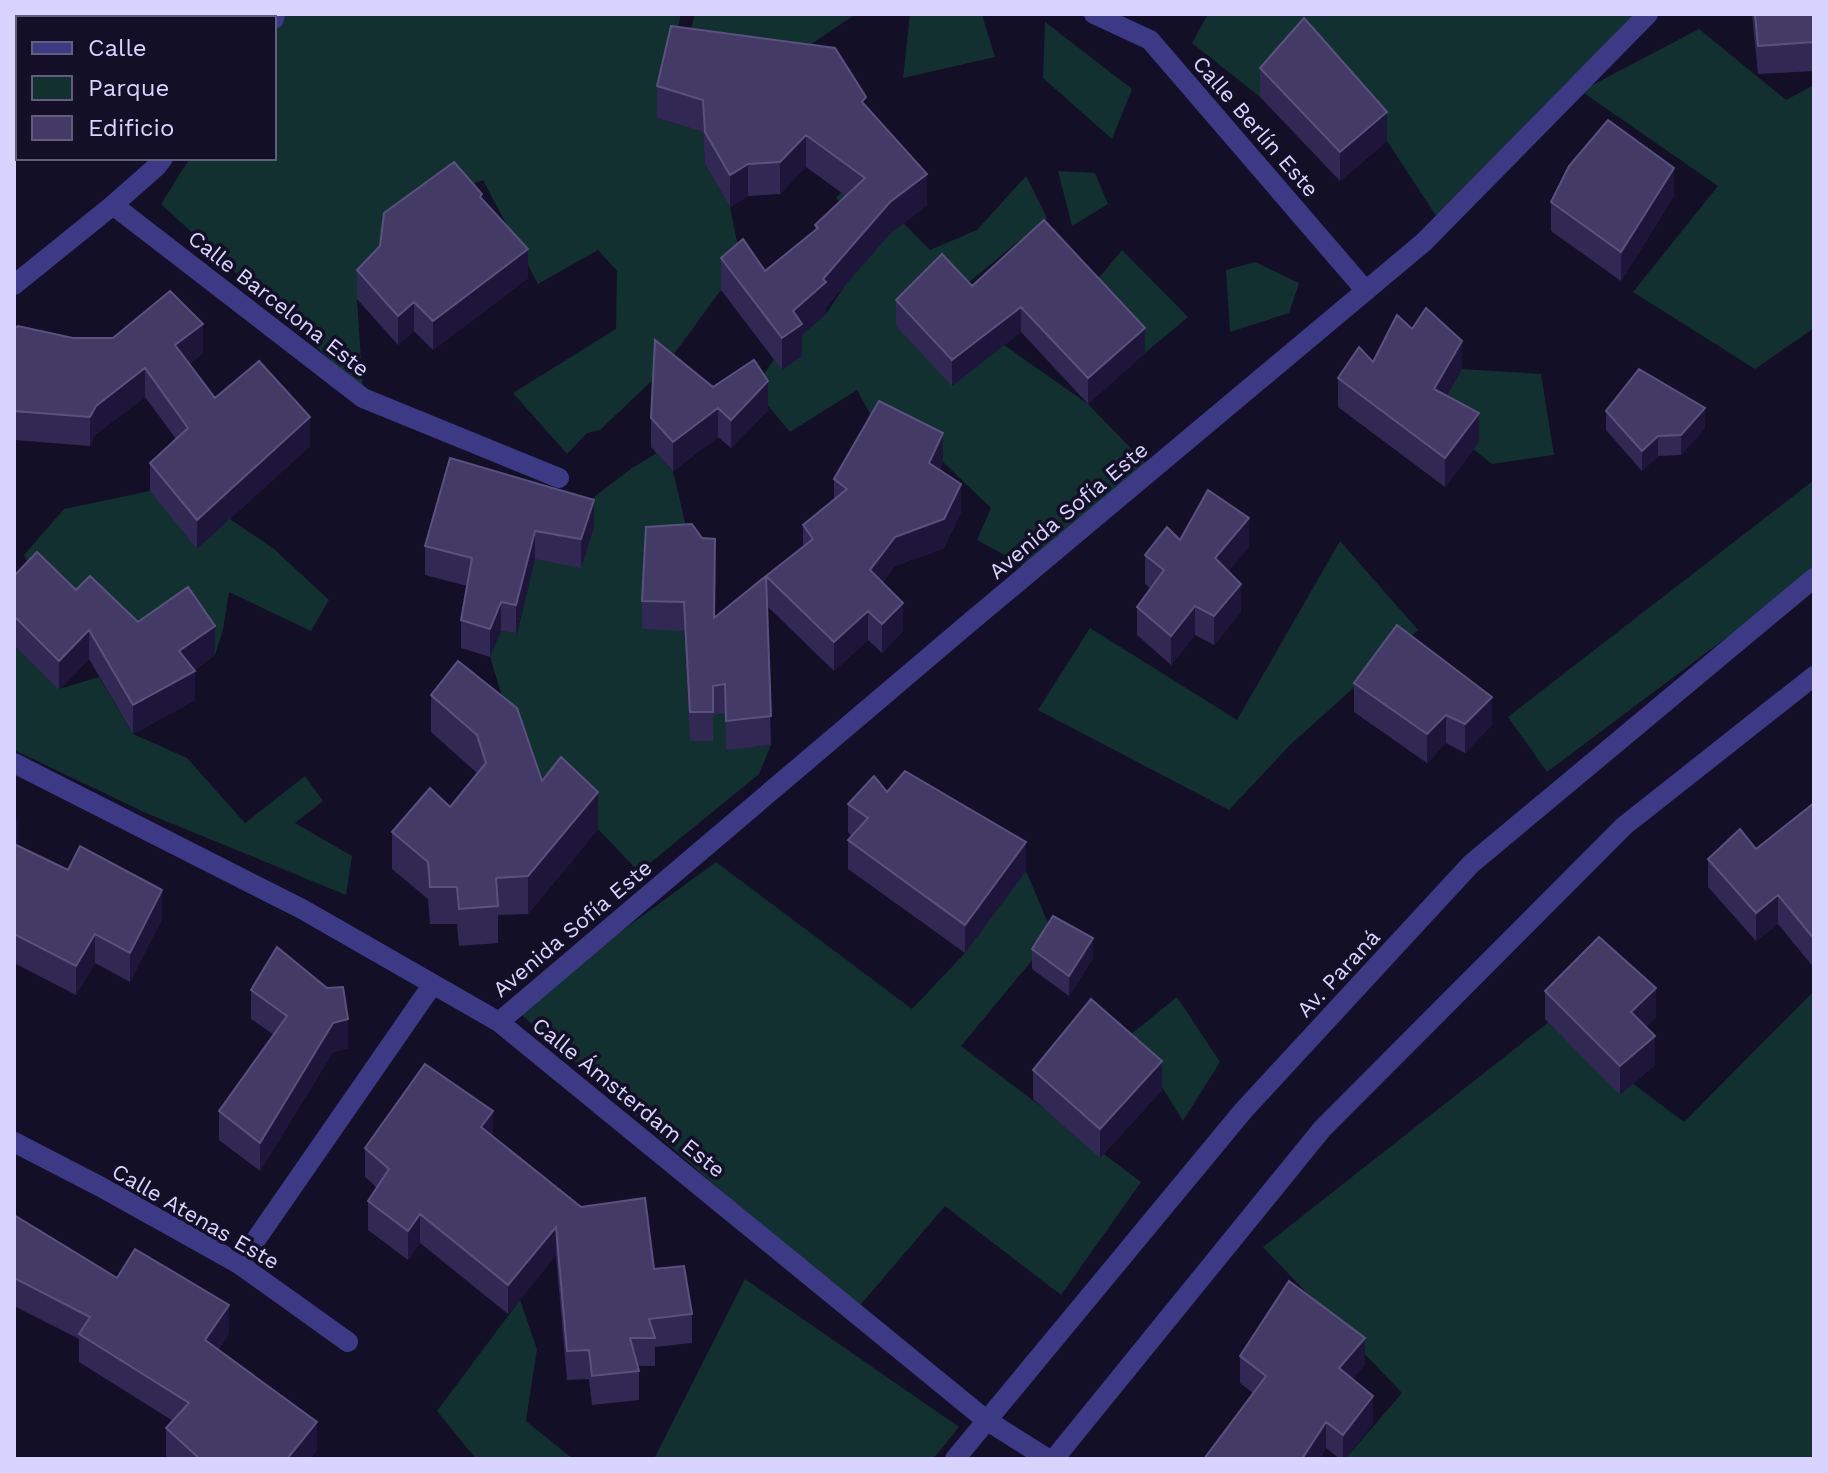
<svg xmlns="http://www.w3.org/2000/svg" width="1828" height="1473" font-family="'Work Sans',sans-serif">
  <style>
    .green { fill: #12302f }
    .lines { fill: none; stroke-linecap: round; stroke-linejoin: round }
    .minor { stroke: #3d3a85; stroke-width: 20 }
    .tertiary { stroke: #3d3a85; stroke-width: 20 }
    .wall { fill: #312854 }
    .shaded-wall { fill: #1d163a }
    .building { fill: #433a66; stroke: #5a527e; stroke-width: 2 }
    .labels { text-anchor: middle; stroke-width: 7; stroke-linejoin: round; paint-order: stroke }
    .street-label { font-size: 22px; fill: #d9d4ff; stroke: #130f26 }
  </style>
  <rect width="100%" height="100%" fill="#130f26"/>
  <path class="green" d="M89,14h186l-1,4h-181z
    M277,14h404l-24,104 46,14 2,32 25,43 13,64 -22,19 -61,83 -60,57 -13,3 -20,21 -54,-61 103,-64 1,-58 -19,-21 -60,34 -55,-104 -29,11 -97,108 6,91 -202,-186 29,-46h84v-134z
    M695,14h161l-85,57 -88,-12z
    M910,14l72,1 13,42 -92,21z
    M1208,14h429l-197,208 -53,-81 -127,-44 -68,-54z
    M1045,22l87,67 -20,50 -69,-61z
    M1699,29l87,71 28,-15v243l-59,41 -122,-77 85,-106 -137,-95z
    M1058,171l37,2 13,31 -36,22z
    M857,176l73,74 47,-20 49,-54 21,42 -79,65 -16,103 52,-41 84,59 63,65 -119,101 -55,-30 14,-32 -48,-46 -64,-32 -22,-40 -67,42 -36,-43 20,-30 52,-45 20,-30 33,-38 -43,-48z
    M1122,250l66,67 -43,36 -58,-61z
    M1255,262l44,21 -10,30 -59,19 -4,-62z
    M1462,369l79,5 13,81 -62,9 -58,-46z
    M657,453l16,18 19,81 -8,79 5,87 36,-5 2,36 44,-4 -12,29 -120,98 -41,-43 -37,-34 -11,13 -33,-63 -27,-88 11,-26 16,2 18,-74 50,-55 47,-36z
    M1814,480v92l-267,200 -39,-55z
    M150,491l80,28 44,30 55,51 -18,31 -82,-39 -6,38 -8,25 -98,-25 -80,-49 -13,-26 40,-46z
    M1340,541l78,89 -128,115 -61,65 -191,-100 52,-82 147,92z
    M14,645l45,44 40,-12 34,57 54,24 58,65 60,-47 18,25 -28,22 57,33 -6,39 -200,-82 -132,-63z
    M716,862l196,147 53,-56 61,-82 27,64 -92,111 180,136 -80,113 -116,-89 -89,104 -341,-301z
    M1814,991v468h-469l57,-66 -139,-146 287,-226 134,101z
    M1177,997l43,65 -37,59 -53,-86z
    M745,1279l214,148 -26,32h-279z
    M520,1300l17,49 -11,72 47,38h-97l-39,-48z"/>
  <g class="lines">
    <path class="minor" d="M1094,14l56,26 216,251
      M274,19l1,-5
      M113,205l250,193 196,80
      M14,285l99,-80 43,-38 7,-9
      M14,763l288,146 197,113 487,398 62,39
      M499,1022l470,-399 455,-381 224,-228
      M14,1142l87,45 138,77 109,78
      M239,1264l194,-280"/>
    <path class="tertiary" d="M955,1459l288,-348 228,-247 343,-286
      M1054,1459l268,-330 302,-303 190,-150"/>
  </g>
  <path class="wall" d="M1752,14h62v57l-56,3z
    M1260,68l127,73 -47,40 -80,-84z
    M657,86l209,21 61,98 -37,29 -64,73v7l-24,21v21l-20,14 -61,-80v-32l44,13 50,-41v-5l31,-29 -40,-29 -26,27 -32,2 -18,11 -25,-43 -2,-32 -46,-14z
    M1674,196l-53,85 -70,-50v-29z
    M482,199l46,79 -95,72 -19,-19 -16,14 -41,-46v-29z
    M972,286l173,67 -57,51 -67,-72 -69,54 -56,-60v-26z
    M14,329l59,9 130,15 -14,11 26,34 95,48 -113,103 -47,-58v-28l26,-24 -31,-42 -49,37 -6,12 -76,-6z
    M1412,329l50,40 -16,27 33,46 -34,45 -107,-80v-29l35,-16z
    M713,387l55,23 -37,38 -13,-11 -45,34 -22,-24v-29z
    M1606,411l99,17 -24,27 -23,1 -16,15 -36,-41z
    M450,458l144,70 -13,40 -46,-9 -19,74 -15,-2 -11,26 -29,-9v-28l6,-34 -42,-11v-29z
    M943,462l-3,8 21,42 -17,36 -49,18 -12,16 20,49 -21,22 -14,-13 -34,31 -67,-65 4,139 -45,5 -1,-37 -12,2v26h-23l-6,-110 -42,-2v-28l4,-74 69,90 88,-70v-22l31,-26v-20z
    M1180,540l69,7 -21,24 13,41 -27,33 -19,-10 -24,30 -34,-30v-28l13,-19 -5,-4v-29z
    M14,576l62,14 62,32 77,33 -21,15 1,30 -62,34 -44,-75 -30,31 -45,-45z
    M1354,683l138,42 -27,28 -19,-10 -19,20 -73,-51z
    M431,695l111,86 56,48 -70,85 -30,1v28l-39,3 -2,-22h-27l-2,-25 -36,-30v-37l58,-25 27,-34 -46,-41z
    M887,792l139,79 -61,82 -117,-84v-29l4,-4 -4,-4v-28z
    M1814,803v165l-36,-44 -22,17 -48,-54v-28l48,-10z
    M14,816l4,29 144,74 -32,63 -35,-19 -19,32 -62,-32z
    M1032,949l61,9 -24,38 -37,-27z
    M251,990l97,58 -15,4 -73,119 -41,-31v-29l55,-76 -23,-16z
    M1545,991l111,26 -10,9 9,39 -35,30 -75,-76z
    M1033,1070l129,20 -62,68 -67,-59z
    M493,1137l161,132 38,45v29l-37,4v19h-18l2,5v29l-47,5 -3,-26 -22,1 -11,-125 -48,59 -88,-71 -12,17 -40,-30v-29l9,-13 -12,-11v-29z
    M14,1215l103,63 112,55 -11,17 99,100 -7,9h-140l-4,-3v-28l7,-7 -94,-59v-23l-65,-33z
    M1240,1356l125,9 -13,14 21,44 -28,36h-5l-14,-11 -7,11h-115l49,-66 -13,-10z"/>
  <path class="shaded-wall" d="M18,110v33l-4,3v-33z
    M1387,112v29l-47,40v-29z
    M806,135v32l-26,27v-32z
    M748,164v32l-18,11v-32z
    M1674,168v28l-53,85v-29z
    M927,174v31l-37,29 -64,73v7l-24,21v21l-20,14v-32l11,-27 30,-32 67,-77z
    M528,249v29l-95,72v-29z
    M414,302v29l-16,14v-29z
    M1021,307v25l-69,54v-26z
    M203,324v29l-28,21v-29z
    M1145,328v25l-57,51v-26z
    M1462,341v28l-28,49v-29z
    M145,368v29l-49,37 -6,12v-29l6,-11z
    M768,381v29l-37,38v-28z
    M718,408v29l-45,34v-29z
    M1705,408v20l-24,27v-20z
    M1479,413v29l-34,45v-29z
    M310,417v29l-113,103v-29z
    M943,433v29l-14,30v-29z
    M1658,436v20l-16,15v-20z
    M961,484v28l-17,36 -49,18 -25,32v-28l25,-33z
    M594,500v28l-13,40v-29z
    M1249,518v29l-34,40v-29z
    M535,531v28l-19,74v-28z
    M1241,584v28l-27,33v-29z
    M501,602v29l-11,26v-28z
    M903,603v28l-21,22v-29z
    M1195,606v29l-24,30v-29z
    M868,611v29l-34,31v-29z
    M215,626v29l-33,23 13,-7v29l-62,34v-29l46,-54z
    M89,630v29l-30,31v-29z
    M1492,697v28l-27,28v-29z
    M1446,715v28l-19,20v-29z
    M598,792v37l-70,85v-38z
    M18,817v29l-4,8v-29z
    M1026,842v29l-61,82v-28z
    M162,890v29l-32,63v-29z
    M1778,895v29l-22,17v-28z
    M95,934v29l-19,32v-29z
    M1093,938v20l-24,38v-20z
    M1656,988v29l-25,23v-28z
    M348,1019v29l-15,4 -73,119v-28l73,-120z
    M1655,1036v29l-35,30v-29z
    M1162,1061v29l-62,68v-29z
    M493,1111v29l-12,-13z
    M420,1214v29l-12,17v-29z
    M556,1227v28l-48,59v-29z
    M229,1305v28l-24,35v-28z
    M1365,1338v27l-26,30v-27z
    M1373,1396v27l-28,36h-2v-24z
    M317,1422v28l-7,9h-23z
    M1326,1422v26l-7,11h-17z"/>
  <path class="building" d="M14,14h54l4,4h-54v92l-4,3z
    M1755,14h59v28l-56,4z
    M1304,18l83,94 -47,40 -80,-84z
    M671,26l164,22 31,49 -4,5 65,72 -37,28 -67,77 3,3 -33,29 9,13 -20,14 -61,-80 22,-19 22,32 53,-43 -3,-3 50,-47 -59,-43 -26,27 -32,2 -18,11 -25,-43 -2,-32 -46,-14z
    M1608,120l66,48 -53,84 -70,-50 18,-36z
    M454,162l28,32 -2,3 48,52 -95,72 -19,-19 -16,14 -41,-46 23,-24 4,-33z
    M1044,220l101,108 -57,50 -67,-71 -69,53 -56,-60 46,-46 30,32z
    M170,291l33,33 -28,21 40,53 44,-37 51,56 -113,103 -47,-57 38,-35 -43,-60 -49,38 -6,11 -76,-6v-82l4,-3 55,12h40z
    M1426,308l36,33 -28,48 45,24 -34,45 -107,-80 21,-31 14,15 24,-47 15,14z
    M655,340l58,47 41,-27 14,21 -37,39 -13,-12 -45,34 -22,-24z
    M1639,369l66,39 -24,27 -23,1 -16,15 -36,-40z
    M879,401l64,32 -14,30 32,21 -17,35 -49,18 -25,33 33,33 -21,21 -14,-13 -34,31 -68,-66 47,-37 -10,-14 44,-36 -13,-10z
    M450,458l144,42 -13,39 -46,-8 -19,74 -15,-3 -11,27 -29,-9 11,-62 -47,-12z
    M1208,490l41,28 -34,40 26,26 -27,32 -19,-10 -24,30 -34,-29 27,-37 -19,-15 22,-28 13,13z
    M692,524l10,14 13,1 -1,79 52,-42 5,140 -45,5 -1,-37 -12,2v26h-23l-6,-110 -42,-1 4,-74z
    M37,552l39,38 14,-14 48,46 50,-35 27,39 -36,25 16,20 -62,34 -44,-75 -30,31 -45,-45v-40z
    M1397,625l95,72 -27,27 -19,-9 -19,19 -73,-51z
    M458,661l59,47 25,73 19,-24 37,35 -70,84 -32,2 2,28 -39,3 -2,-22h-27l-2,-25 -36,-30 38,-44 20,19 36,-44 -9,-28 -46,-40z
    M905,771l121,71 -61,83 -117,-85 20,-22 -20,-14 26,-28 13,16z
    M1814,803v136l-36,-44 -22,18 -48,-54 32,-30 16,20z
    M14,844l54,26 12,-24 82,44 -32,63 -35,-19 -19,32 -62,-32z
    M1053,916l40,22 -24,38 -37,-27z
    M1599,937l57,51 -25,24 24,24 -35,30 -75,-75z
    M277,947l50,41 16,-1 5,32 -15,4 -73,120 -41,-32 68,-95 -36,-26z
    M1091,999l71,62 -62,68 -67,-59z
    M425,1064l68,47 -12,16 100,80 64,-9 9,71 30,-3 8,48 -43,5 6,19h-25l9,33 -47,5 -3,-26 -22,1 -11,-124 -48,58 -88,-71 -12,17 -40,-30 21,-32 -24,-21z
    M14,1215l103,63 18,-29 94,56 -24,35 112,82 -30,37h-87l-34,-31 23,-25 -110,-69 11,-17 -76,-39z
    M1289,1281l76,57 -26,30 34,28 -30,39 -17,-13 -24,37h-98l62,-83 -26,-20z"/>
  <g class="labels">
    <g class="street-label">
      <text transform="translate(1256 126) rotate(49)" y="8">Calle Berlín Este</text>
      <text transform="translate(279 303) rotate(38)" y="8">Calle Barcelona Este</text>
      <text transform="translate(1068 510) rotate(-40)" y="8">Avenida Sofía Este</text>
      <text transform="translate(572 928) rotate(-40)" y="8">Avenida Sofía Este</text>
      <text transform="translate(1338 973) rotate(-47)" y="8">Av. Paraná</text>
      <text transform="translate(629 1097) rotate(39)" y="8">Calle Ámsterdam Este</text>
      <text transform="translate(196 1216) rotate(30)" y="8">Calle Atenas Este</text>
    </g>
  </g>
  <rect width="1828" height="1473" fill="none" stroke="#d9d4ff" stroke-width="32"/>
  <rect x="16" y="16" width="260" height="144" fill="#130f26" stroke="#625e7d" stroke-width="2"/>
  <rect x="32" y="42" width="40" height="12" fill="#3d3a85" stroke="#625e7d" stroke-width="2"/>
  <text x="88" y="56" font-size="24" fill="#d9d4ff">Calle</text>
  <rect x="32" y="76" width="40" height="24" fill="#12302f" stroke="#625e7d" stroke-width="2"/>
  <text x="88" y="96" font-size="24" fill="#d9d4ff">Parque</text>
  <rect x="32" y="116" width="40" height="24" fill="#433a66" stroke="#625e7d" stroke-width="2"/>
  <text x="88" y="136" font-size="24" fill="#d9d4ff">Edificio</text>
</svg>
